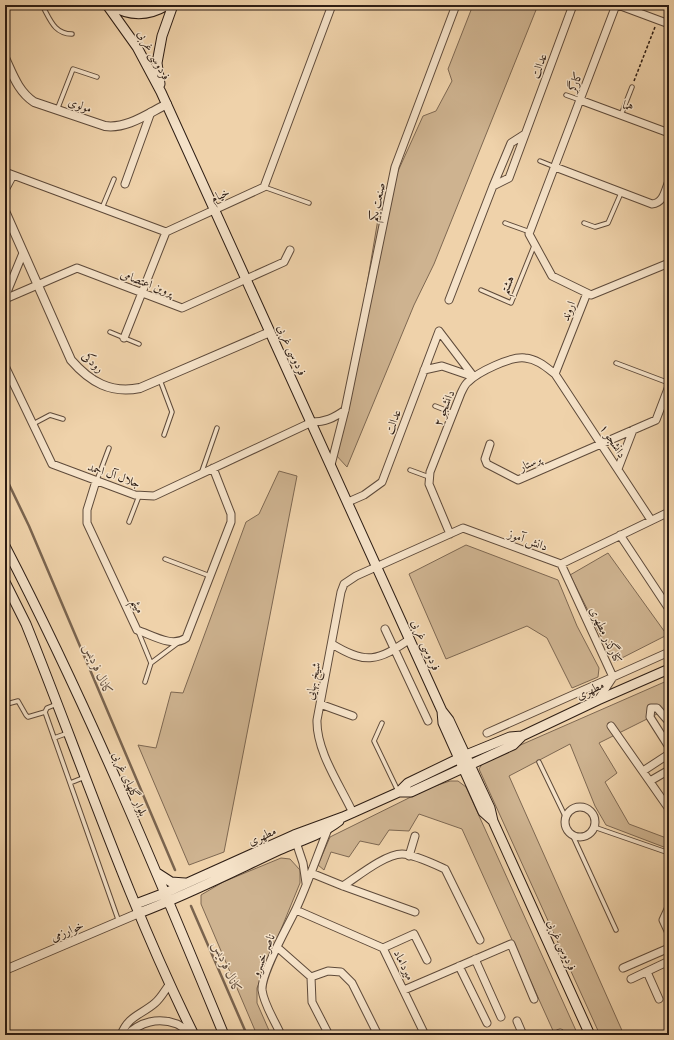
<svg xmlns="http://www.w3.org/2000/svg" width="674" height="1040" font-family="'Gentium Book Plus',Amiri,serif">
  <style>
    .green { fill: #ceb390; stroke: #7e6852 }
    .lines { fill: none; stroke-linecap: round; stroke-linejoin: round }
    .stream { stroke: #7a644f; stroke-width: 2.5 }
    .service-casing { stroke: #5e4a3a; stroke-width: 5.5 }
    .minor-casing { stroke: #5e4a3a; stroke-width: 9 }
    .tertiary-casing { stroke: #5e4a3a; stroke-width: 10 }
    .secondary-casing { stroke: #2d1d14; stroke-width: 11 }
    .path { stroke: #2d1d14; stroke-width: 1.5; stroke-dasharray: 3 2; stroke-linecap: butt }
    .service { stroke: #f5e2c8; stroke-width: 3.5 }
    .minor { stroke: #f5e2c8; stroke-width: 7 }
    .tertiary { stroke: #f5e2c8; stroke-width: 8 }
    .secondary { stroke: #f5e2c8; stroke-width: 9 }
    .labels { text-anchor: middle; stroke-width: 3; stroke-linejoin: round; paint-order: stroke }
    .street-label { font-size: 12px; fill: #2d1d14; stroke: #f5e2c8 }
    .water-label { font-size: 13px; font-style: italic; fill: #5a4737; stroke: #f5e2c8 }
  </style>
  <rect width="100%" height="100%" fill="#efd2aa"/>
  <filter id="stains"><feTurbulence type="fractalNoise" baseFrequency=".005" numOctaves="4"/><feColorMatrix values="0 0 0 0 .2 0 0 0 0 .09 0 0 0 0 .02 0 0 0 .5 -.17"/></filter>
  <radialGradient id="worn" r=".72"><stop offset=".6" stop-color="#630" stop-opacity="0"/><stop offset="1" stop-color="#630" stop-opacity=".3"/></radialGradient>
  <path class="green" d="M473,5h65l-104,259 -20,41 -67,162 -12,-13 28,-146 16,-95 44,-97 13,-5 16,-30 -4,-12z
    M279,471l18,5 -73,376 -35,13 -51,-120 18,3 15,-56 12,1 63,-171 13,-8z
    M466,545l92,35 19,46 22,42 -1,9 -26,11 -25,-50 -20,-12 -81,33 -37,-85z
    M608,553l59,82 -53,27 -44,-87z
    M669,680v28l-70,35 18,30 -12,9 24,42 40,15v10l-63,-24 -11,-19 -25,-62 -61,32 115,259h-24l-121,-266 5,-8z
    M450,781h8l8,6 112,248h-23l-93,-206 -43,-15 -10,17 -20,-1 -10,15 -19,-4 -11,16 -18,-5 -7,18 -6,-5 12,-28 99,-49z
    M281,858l9,1 10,11v13l-43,105v15l14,32h-14l-56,-131v-9l22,-13z"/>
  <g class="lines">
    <path class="stream" d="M5,476l24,50 146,344
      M191,906l56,129"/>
    <defs>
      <path id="service" d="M42,5c8,14 12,29 30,29
        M566,95l14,5
        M57,110l16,-41 24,8
        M621,115l11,-28
        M540,161l15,6
        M264,187l45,16
        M102,208l12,-29
        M505,223l25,9
        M584,223l11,4 13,-4 13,-30
        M481,290l30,13 23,-57
        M110,332l29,12
        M616,363l53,20
        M160,380l12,32 -8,23
        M435,406l18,7
        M33,424l17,-9 13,4
        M410,470l19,7
        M201,474l16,-46
        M97,480l12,-32
        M129,522l10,-26
        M165,559l45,17
        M138,631l13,32 -6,19
        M151,663l28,-21
        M7,704l11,-3 8,14 2,2 17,-5
        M57,704l-10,4 -2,4 74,210
        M382,723l-8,18 24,50
        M54,738l14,-5
        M539,762l27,56
        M70,783l15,-6
        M594,827l75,26
        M572,834l44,96"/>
      <path id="minor" d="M618,5l51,19
        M580,100l89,33
        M555,167l97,37c12,-1 13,-14 17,-23
        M5,172l161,60 98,-45 68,-182
        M125,184l26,-72
        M493,186l18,-43 14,-9
        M5,190l8,-15
        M5,231l7,-4
        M587,293l-35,-17 -23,-42 87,-229
        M5,297l18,-44
        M5,299l72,-31 105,40 102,-46 6,-12
        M449,300l44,-114 16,-8 64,-173
        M124,338l42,-106
        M5,366l47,98 83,31 19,1 158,-74c13,0 22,-4 33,-12
        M424,370l18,-4 32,11 -35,-46
        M555,374l32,-81 4,2 78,-32
        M490,444l-5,15 2,5 31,16 138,-60 13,-34
        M331,465l14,-55 50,-243 61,-162
        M618,469l15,-39
        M96,481l-9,29v13l50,107c15,5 35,18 49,8l45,-116v-8l-18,-46
        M348,502l16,-7 18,-13 57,-151
        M450,534l-21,-50 1,-12 31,-79c2,-4 4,-9 7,-11 10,-10 43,-26 57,-24 12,1 21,9 30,16l96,146
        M620,535l49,74
        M385,629l43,92
        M332,644c34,21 46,17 78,-5
        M598,700l15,-23 56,-25
        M320,704l33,12
        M669,722l-12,-14h-6l-1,9 19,30
        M611,726l58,83
        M487,733l126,-56 -52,-113
        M643,771l26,-17
        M650,781l19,-11
        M565 822a15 15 0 1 1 30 0a15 15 0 1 1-30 0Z
        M353,813c-13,-28 -37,-62 -36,-93l24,-128 3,-8 12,-8 107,-48 98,36 108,-52
        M295,839l8,24 3,20
        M409,856l6,-20
        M311,873l32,13 72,26
        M343,886c14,-9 42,-32 59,-32 11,0 32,10 43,15l35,71
        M669,907l-6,13 6,13
        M296,910l87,38 42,87
        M277,947l34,30 1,25 17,33
        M383,948l31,-14 13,26
        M475,959l26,58
        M459,966l28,57
        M623,968l46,-20
        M647,972l12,27
        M311,977l17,-6 13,1 11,11 26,52
        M631,979l38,-18
        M404,990l107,-46 23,55
        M517,1021l6,14
        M121,1035c7,-19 20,-20 34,-32 6,-5 10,-13 14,-18
        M127,1035c13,-13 31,-18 50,-11 5,2 11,8 16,11
        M281,1035c-6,-14 -17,-30 -19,-45 -1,-17 26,-64 34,-81 12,-26 21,-53 32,-80l-1,-2
        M556,1035l4,-2"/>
      <path id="tertiary" d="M5,58c8,17 13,33 29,44l71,24c22,3 42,-12 62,-22
        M5,211l66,149c19,22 40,34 69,28l130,-56
        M5,970l134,-57"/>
      <path id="secondary" d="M107,5l30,42 24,45 281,619 7,9 41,88 3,13 97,214
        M111,5c19,12 38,11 56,0
        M160,84l-3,-21 5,-27 11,-31
        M5,546c82,158 151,324 219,489
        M5,582l21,42c55,137 102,278 168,411
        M442,711l1,12 40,89 10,9
        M399,792h12l102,-47 9,-9 76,-36 71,-31
        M157,873l14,9 14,1
        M136,904l29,-11 129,-58 49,-18 56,-25 9,-9 58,-28 44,-18 12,-1
        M139,913c48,-18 93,-41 140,-63 20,-9 42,-15 60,-29"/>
    </defs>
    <use href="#service" class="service-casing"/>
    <use href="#minor" class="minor-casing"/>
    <use href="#tertiary" class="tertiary-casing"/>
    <use href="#secondary" class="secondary-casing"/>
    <path class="path" d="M634,81l21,-54"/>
    <use href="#service" class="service"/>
    <use href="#minor" class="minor"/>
    <use href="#tertiary" class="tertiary"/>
    <use href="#secondary" class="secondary"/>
  </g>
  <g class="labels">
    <g class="street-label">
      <text transform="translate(154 55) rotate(61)" y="4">فردوسی غربی</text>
      <text transform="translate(539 66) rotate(-70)" y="4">عدالت</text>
      <text transform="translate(575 82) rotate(-69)" y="4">کارگر</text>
      <text transform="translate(80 105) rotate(19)" y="4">مولوی</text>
      <text transform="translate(628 106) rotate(21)" y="4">هما</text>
      <text transform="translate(220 195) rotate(-25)" y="4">خیام</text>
      <text transform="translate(377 202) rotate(-78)" y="4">صنعت یکم</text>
      <text transform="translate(147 283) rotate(21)" y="4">پروین اعتصامی</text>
      <text transform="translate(507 285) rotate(-67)" y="4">هشتم</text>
      <text transform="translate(568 311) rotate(-69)" y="4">اروند</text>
      <text transform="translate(292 350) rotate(66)" y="4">فردوسی غربی</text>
      <text transform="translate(93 362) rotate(43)" y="4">رودکی</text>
      <text transform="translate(444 408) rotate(-68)" y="4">دانشجو ۲</text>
      <text transform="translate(393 422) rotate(-70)" y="4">عدالت</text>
      <text transform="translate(613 441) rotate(57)" y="4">دانشجو ۱</text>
      <text transform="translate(530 463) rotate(-24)" y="4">پرستار</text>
      <text transform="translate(114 475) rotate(19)" y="4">جلال آل احمد</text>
      <text transform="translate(528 540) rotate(20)" y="4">دانش آموز</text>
      <text transform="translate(138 606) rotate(65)" y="4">میثم</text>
      <text transform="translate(606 635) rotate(65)" y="4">کنارگذر مطهری</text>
      <text transform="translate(426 645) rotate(66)" y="4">فردوسی غربی</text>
      <text transform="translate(313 681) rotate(-79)" y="4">شیخ بهایی</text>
      <text transform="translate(590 690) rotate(-25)" y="4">مطهری</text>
      <text transform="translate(130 784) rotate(66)" y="4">بلوار گلهای غربی</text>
      <text transform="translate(262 836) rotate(-24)" y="4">مطهری</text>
      <text transform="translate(67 931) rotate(-23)" y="4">خوارزمی</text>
      <text transform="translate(562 945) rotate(66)" y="4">فردوسی غربی</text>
      <text transform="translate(263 955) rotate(-68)" y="4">ناصر خسرو</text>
      <text transform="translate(404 965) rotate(64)" y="4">میرداماد</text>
    </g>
    <g class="water-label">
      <text transform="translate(99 669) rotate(67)" y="5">کانال فردیس</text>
      <text transform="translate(228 967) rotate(67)" y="5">کانال فردیس</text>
    </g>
  </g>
  <rect width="674" height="1040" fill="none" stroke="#efd2aa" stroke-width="20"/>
  <rect x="6" y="6" width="662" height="1028" fill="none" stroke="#2d1d14" stroke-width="2"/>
  <rect x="10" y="10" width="654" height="1020" fill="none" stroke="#2d1d14"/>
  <rect width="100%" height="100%" filter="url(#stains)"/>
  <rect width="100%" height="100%" fill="url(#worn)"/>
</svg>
